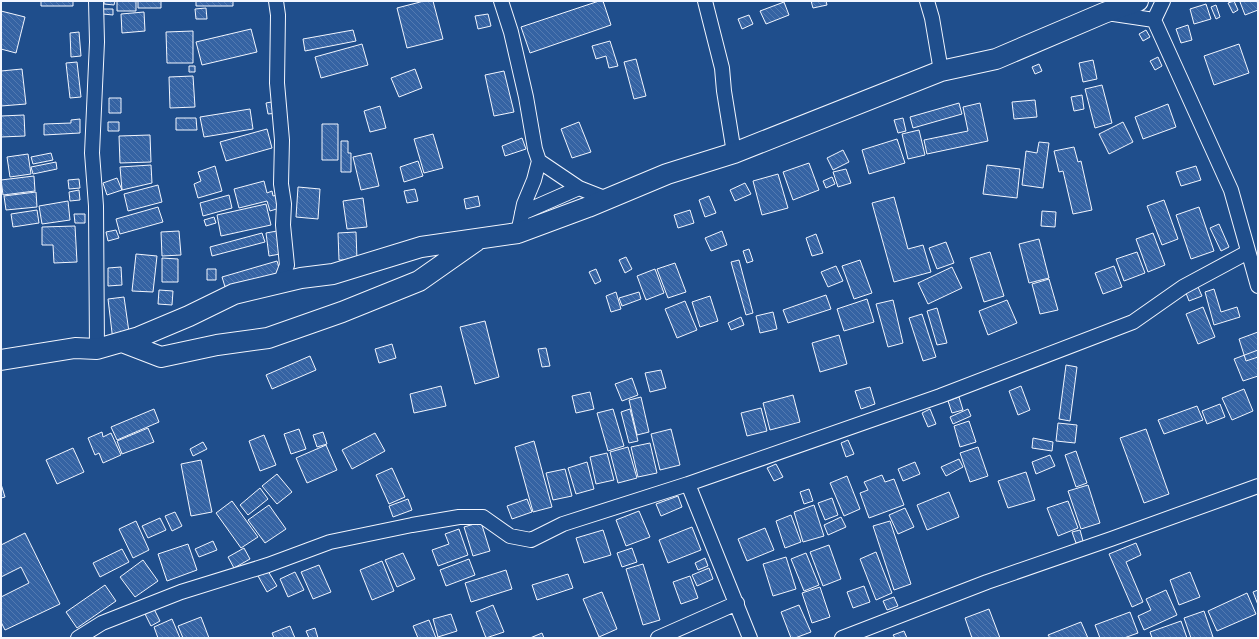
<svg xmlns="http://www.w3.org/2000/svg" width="1259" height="639" font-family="Helvetica,sans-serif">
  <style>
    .building { fill: url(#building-back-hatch); stroke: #f2f6ff }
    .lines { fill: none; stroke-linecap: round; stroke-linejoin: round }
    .street-casing { stroke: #f2f6ff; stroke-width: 16 }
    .secondary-casing { stroke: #f2f6ff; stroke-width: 22 }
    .street { stroke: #1f4e8c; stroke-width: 14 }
    .secondary { stroke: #1f4e8c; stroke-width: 20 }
  </style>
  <defs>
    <pattern id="building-back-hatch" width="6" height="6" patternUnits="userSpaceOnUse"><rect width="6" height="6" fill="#3563a3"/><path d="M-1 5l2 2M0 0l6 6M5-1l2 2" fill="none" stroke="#537ab1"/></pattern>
  </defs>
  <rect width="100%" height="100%" fill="#1f4e8c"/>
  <path class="building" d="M41,1h32v5h-32z
    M104,1h11l-1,4 -10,-1z
    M117,1h19v10h-19z
    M138,1h23v7h-23z
    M196,1h37v5h-37z
    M424,1h9l10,38 -36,9 -10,-40z
    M599,1h4l8,24 -81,28 -9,-26z
    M811,1h15l1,4 -14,3z
    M1234,1l4,9 -5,3 -5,-10z
    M1243,1h15v9l-13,5 -5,-13z
    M784,2l5,13 -23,9 -6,-13z
    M1206,4l5,15 -17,5 -4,-15z
    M1216,5l4,12 -4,2 -5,-12z
    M206,8l1,11h-11l-1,-10z
    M103,9h10v6l-10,-1z
    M1,11l24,6 -9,36 -15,-4z
    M144,12l1,19 -23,2 -1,-19z
    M488,14l3,12 -13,3 -3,-13z
    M749,15l4,9 -11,5 -4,-10z
    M1188,25l4,15 -11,3 -5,-14z
    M251,29l6,23 -55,13 -6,-23z
    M353,30l3,11 -51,10 -2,-12z
    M1146,30l4,7 -7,4 -4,-7z
    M193,31v32h-26l-1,-31z
    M79,32l2,24 -10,1 -1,-24z
    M610,41l8,25 -9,2 -3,-12 -10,3 -4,-13z
    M362,44l6,21 -47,13 -6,-21z
    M1239,44l10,29 -35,12 -10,-29z
    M1158,57l4,9 -7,4 -5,-9z
    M636,59l10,37 -12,3 -10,-37z
    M1093,60l4,19 -14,3 -4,-19z
    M77,62l4,35 -11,1 -4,-35z
    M1039,64l3,7 -7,3 -3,-7z
    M189,66h6v6h-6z
    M22,69l4,35 -25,2v-35z
    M415,69l7,19 -23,9 -8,-19z
    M504,71l10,41 -20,4 -9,-41z
    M193,76l2,31 -25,1 -1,-31z
    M1102,85l10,38 -17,5 -10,-39z
    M1082,95l2,14 -10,2 -3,-14z
    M109,98h12v15h-12z
    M1035,100l2,17 -23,2 -2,-17z
    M277,101l1,12 -10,1 -2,-11z
    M959,103l3,11 -49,14 -3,-11z
    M980,103l8,38 -61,13 -3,-14 44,-9 -5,-24z
    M1168,104l8,23 -33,12 -8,-22z
    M380,106l6,22 -16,4 -6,-21z
    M250,109l3,20 -49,8 -4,-20z
    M24,115l1,21 -24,1v-21z
    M176,118h20l1,12h-21z
    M903,118l3,13 -8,2 -4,-13z
    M80,119v14l-36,2v-11l27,-1v-3z
    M108,122h11v9h-11z
    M579,122l12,30 -19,6 -11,-29z
    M1123,122l10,20 -24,12 -10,-20z
    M322,124h16v36h-16z
    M267,129l5,19 -46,13 -6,-19z
    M919,130l6,25 -17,4 -6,-25z
    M433,134l10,34 -19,5 -10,-34z
    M150,135l1,27 -31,1 -1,-27z
    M522,138l4,11 -21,7 -3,-10z
    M897,139l8,24 -36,11 -7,-24z
    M341,141h7v12h3v19h-10z
    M1039,142l10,1 -6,45 -21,-3 4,-34 11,2z
    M1074,147l4,15 3,-1 11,49 -19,4 -10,-43 -4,1 -5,-21z
    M843,150l6,12 -16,8 -6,-12z
    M51,153l2,7 -20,4 -2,-7z
    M371,153l8,33 -18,4 -8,-33z
    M28,154l3,20 -21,3 -3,-20z
    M418,161l5,15 -19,6 -4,-15z
    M56,162l1,7 -24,5 -2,-7z
    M809,163l10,27 -26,10 -10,-28z
    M151,165l1,18 -30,7 -2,-23z
    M987,165l33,4 -3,29 -34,-4z
    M215,166l7,25 -24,7 -4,-14 7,-3 -3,-9z
    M1196,166l5,14 -20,6 -5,-14z
    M846,169l5,14 -13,4 -5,-15z
    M778,174l10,34 -26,7 -9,-34z
    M34,176l1,15 -32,4 -2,-15z
    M832,177l3,7 -9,4 -3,-7z
    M117,178l5,12 -15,5 -4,-12z
    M79,179l1,9 -11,1 -1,-9z
    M264,181l3,12 5,-2 1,5 7,-2 3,13 -13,4 -3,-10 -28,7 -5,-19z
    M745,183l6,11 -16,7 -5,-11z
    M158,185l4,17 -34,9 -4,-17z
    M298,187l22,2 -2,30 -22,-2z
    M415,189l3,12 -11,2 -3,-12z
    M79,190l1,10 -10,1 -1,-9z
    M36,192l1,15 -31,3 -2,-14z
    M229,195l3,13 -29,8 -3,-13z
    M478,196l2,10 -14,3 -2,-10z
    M709,196l7,17 -11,4 -6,-17z
    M894,197l14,52 15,-4 8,27 -37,10 -22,-79z
    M363,198l4,29 -20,2 -4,-28z
    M1164,200l14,39 -16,6 -15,-39z
    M68,201l2,19 -28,4 -3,-18z
    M266,204l5,21 -50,11 -4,-21z
    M158,207l5,15 -43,12 -4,-15z
    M1199,207l15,44 -23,8 -15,-44z
    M37,210l2,13 -26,4 -2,-13z
    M690,210l4,13 -16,5 -4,-13z
    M1042,211l14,1 -1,15 -14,-1z
    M74,214h11v9h-10z
    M214,217l2,6 -10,3 -2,-6z
    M1219,224l10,23 -8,4 -11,-23z
    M75,226l2,36 -23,1 -1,-18h-11v-18z
    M116,230l3,8 -11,3 -2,-9z
    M179,231l2,24 -19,1 -1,-24z
    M277,231l3,23 -11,2 -3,-23z
    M722,231l5,14 -16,6 -6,-13z
    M356,232l1,28h-18l-1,-27z
    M262,233l3,9 -53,14 -2,-9z
    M1153,233l12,32 -17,7 -12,-33z
    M816,234l7,19 -11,3 -6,-18z
    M1039,239l10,39 -20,5 -10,-39z
    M946,242l8,21 -17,6 -8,-21z
    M749,249l4,12 -6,2 -4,-12z
    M990,252l14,44 -20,6 -14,-44z
    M1137,252l8,21 -21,8 -8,-22z
    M136,254l21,2 -4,36 -21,-1z
    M626,257l6,12 -7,4 -6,-13z
    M162,258l16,1v23h-16z
    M739,260l14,53 -7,2 -15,-53z
    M860,260l12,33 -18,6 -12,-33z
    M277,261l4,13 -55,16 -4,-13z
    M675,263l11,29 -18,6 -11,-29z
    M836,266l7,15 -15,6 -7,-15z
    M1114,266l8,21 -19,7 -8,-21z
    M121,267l1,18 -14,1v-18z
    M952,267l10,21 -34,16 -10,-21z
    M207,269h9v11h-9z
    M596,269l5,12 -6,3 -6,-12z
    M655,269l9,24 -18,7 -9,-24z
    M1049,279l9,31 -18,4 -8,-30z
    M1198,287l4,9 -13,5 -3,-8z
    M1214,289l7,23 16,-5 3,10 -26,8 -9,-33z
    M159,290l14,1 -1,14 -14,-1z
    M616,292l5,17 -10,3 -5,-16z
    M639,292l2,7 -19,7 -3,-8z
    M826,295l5,14 -43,14 -5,-13z
    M710,296l8,25 -18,6 -8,-25z
    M124,297l6,42 -17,2 -5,-42z
    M867,299l7,23 -30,9 -7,-22z
    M893,300l10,43 -15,4 -12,-43z
    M1007,300l10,23 -29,12 -9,-24z
    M685,301l12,29 -20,8 -12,-29z
    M1203,307l12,30 -17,7 -12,-30z
    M937,308l10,35 -10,2 -10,-34z
    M773,312l4,17 -17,4 -4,-17z
    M922,314l14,43 -13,4 -14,-43z
    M741,317l3,8 -13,5 -3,-7z
    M485,321l14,56 -24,7 -15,-57z
    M1258,332v25l-12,4 -7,-22z
    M839,335l8,29 -27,8 -8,-29z
    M392,344l4,14 -17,5 -4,-14z
    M546,348l4,18 -8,1 -4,-18z
    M1258,350v26l-15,5 -9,-22z
    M310,356l6,14 -44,19 -6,-14z
    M1066,365l11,2 -7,54 -11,-2z
    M661,370l5,18 -16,4 -5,-19z
    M632,378l6,17 -16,6 -7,-17z
    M441,386l5,20 -32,7 -4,-19z
    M1021,386l9,24 -12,5 -9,-24z
    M870,387l5,17 -14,5 -6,-18z
    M1244,389l9,22 -21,9 -10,-22z
    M590,392l4,17 -18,4 -4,-17z
    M793,395l7,27 -30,8 -7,-27z
    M641,397l8,35 -12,3 -8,-35z
    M959,397l4,13 -11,3 -4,-12z
    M1220,404l5,13 -18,7 -5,-13z
    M1197,406l6,14 -39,14 -6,-14z
    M761,408l6,23 -20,5 -6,-23z
    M154,409l5,13 -42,18 -6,-13z
    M613,409l11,37 -16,5 -11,-38z
    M630,409l8,32 -9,2 -8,-31z
    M930,409l6,15 -8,3 -6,-14z
    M968,409l3,7 -18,8 -3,-7z
    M969,421l7,21 -16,5 -6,-21z
    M1058,423l19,2 -2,18 -19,-2z
    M148,428l6,14 -32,12 -5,-13z
    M299,429l7,20 -15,5 -7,-20z
    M671,429l9,36 -20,5 -9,-36z
    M1146,429l23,65 -25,9 -24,-65z
    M102,432l1,5 8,-4 10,22 -18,8 -4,-10 -4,2 -7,-17z
    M323,432l4,12 -10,3 -4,-12z
    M375,433l10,18 -33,18 -10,-19z
    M264,435l12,30 -16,6 -11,-30z
    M1033,438l20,4 -1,9 -20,-3z
    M848,440l6,14 -8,3 -5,-14z
    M534,441l18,66 -19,5 -18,-65z
    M203,442l4,7 -14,7 -3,-7z
    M650,443l7,30 -19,4 -7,-30z
    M326,445l11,25 -30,13 -11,-25z
    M628,447l9,31 -19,5 -8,-31z
    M978,447l10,29 -18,6 -10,-29z
    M73,448l11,24 -27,12 -11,-24z
    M1076,451l11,32 -11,4 -11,-32z
    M607,453l7,27 -18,4 -6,-27z
    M1050,455l5,11 -19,8 -4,-12z
    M959,459l4,8 -17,9 -5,-9z
    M201,460l11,52 -21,4 -10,-52z
    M587,462l7,27 -18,5 -8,-26z
    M915,462l5,12 -17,7 -5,-12z
    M776,464l7,13 -9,4 -7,-13z
    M392,468l13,29 -16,7 -13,-29z
    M565,469l7,27 -19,4 -7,-27z
    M1026,472l9,28 -27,8 -10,-27z
    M277,474l15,18 -15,12 -15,-18z
    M882,475l3,7 9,-3 10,26 -35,13 -9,-25 8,-3 -4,-8z
    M847,476l13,33 -16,7 -14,-33z
    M1,484l4,13 -4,1z
    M1088,485l12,38 -19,6 -13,-38z
    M260,488l8,11 -20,16 -8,-10z
    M809,489l4,12 -9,3 -4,-12z
    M949,492l10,25 -32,13 -10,-25z
    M678,496l4,11 -21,9 -5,-12z
    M832,498l6,17 -13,5 -7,-17z
    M408,499l4,11 -19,7 -4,-11z
    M527,499l5,13 -20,7 -5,-13z
    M232,501l26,36 -17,11 -25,-35z
    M1068,501l10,27 -20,8 -11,-28z
    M269,505l17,24 -21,14 -17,-23z
    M814,505l10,31 -21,6 -9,-30z
    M905,508l9,19 -16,7 -9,-19z
    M639,511l11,26 -24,9 -10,-26z
    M175,512l7,14 -10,5 -7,-15z
    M791,515l10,27 -16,6 -9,-27z
    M841,517l5,10 -18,8 -4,-10z
    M160,518l6,12 -18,8 -6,-12z
    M136,521l13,29 -16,8 -14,-29z
    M890,521l21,63 -17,6 -21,-64z
    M481,522l9,29 -17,5 -9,-29z
    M692,527l9,23 -33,13 -9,-23z
    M765,528l9,22 -27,11 -9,-22z
    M459,529l9,26 -30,11 -6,-16 17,-6 -4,-10z
    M603,530l8,25 -27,8 -8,-25z
    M1080,530l3,11 -7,2 -4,-11z
    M25,533l35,71 -55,26 -4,-8v-25l28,-14 -8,-16 -20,10v-32z
    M213,541l4,9 -18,7 -4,-8z
    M1136,543l5,12 -15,7 17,40 -11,5 -23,-53z
    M188,544l9,26 -30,11 -9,-27z
    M829,545l12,34 -18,7 -13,-34z
    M244,548l6,11 -16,9 -6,-11z
    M632,548l5,14 -15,5 -5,-14z
    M122,549l7,13 -29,15 -7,-14z
    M876,552l16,41 -16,7 -16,-41z
    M403,553l12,26 -18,8 -12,-27z
    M806,553l13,32 -15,6 -13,-32z
    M786,557l10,32 -23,7 -10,-32z
    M705,558l3,8 -10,4 -3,-7z
    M469,559l6,16 -29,11 -6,-16z
    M143,560l15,21 -23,16 -15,-20z
    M382,561l12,30 -22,9 -12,-30z
    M643,564l17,56 -17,5 -17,-56z
    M319,565l12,27 -18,7 -12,-27z
    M709,568l4,11 -16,7 -5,-11z
    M506,570l6,19 -41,13 -6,-19z
    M268,571l9,15 -10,6 -9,-16z
    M295,572l9,18 -16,7 -8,-18z
    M1190,572l10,25 -21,8 -9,-25z
    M568,574l5,14 -36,12 -5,-15z
    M690,576l8,22 -17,6 -8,-22z
    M105,585l11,16 -39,27 -11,-16z
    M864,586l6,16 -17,6 -6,-16z
    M820,587l10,30 -18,6 -10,-30z
    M1166,590l11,25 -33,15 -6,-14 13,-6 -5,-11z
    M1258,590v15l-5,-13z
    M602,592l15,37 -18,8 -16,-38z
    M1247,593l9,21 -39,17 -9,-20z
    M894,597l4,9 -11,4 -4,-9z
    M493,605l11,27 -18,6 -10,-26z
    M799,605l12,27 -16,6h-4l-10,-26z
    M153,607l7,14 -9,5 -7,-14z
    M989,609l11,29h-28l-7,-20z
    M1204,611l9,26 -4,1h-18l-7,-20z
    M1130,612l8,21 -14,5h-24l-5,-13z
    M451,614l6,17 -19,6 -5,-18z
    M201,617l8,21h-26l-5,-12z
    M172,619l8,19h-22l-4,-11z
    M429,620l7,18h-18l-5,-12z
    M1181,621l6,17h-35l-2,-6z
    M1081,622l7,16h-38l-2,-3z
    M290,626l5,12h-21l-2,-5z
    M315,628l3,10h-9l-3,-7z
    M904,631l3,7h-12l-2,-3z
    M542,633l2,5h-14z"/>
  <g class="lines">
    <defs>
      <path id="street" d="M96,1l1,41 -5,111 4,53 1,143
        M276,1l2,14 -1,68 5,57 -1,44 3,20 -1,21 4,40 -7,19
        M501,1l10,31 15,65 9,52 4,12 -5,19 -10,24 -6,29
        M705,1l17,67 2,23 10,62
        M927,1l5,17 9,53
        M1163,1l-9,19 77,170 27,96
        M1107,13l47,7
        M539,161l40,27 28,11
        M522,213l57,-25
        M688,484l62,154
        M78,638l24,-15 79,-31 87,-27 62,-23 82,-17 47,-8h24l27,19 21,4 32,-16 125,-40 252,-88 193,-74 50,-35 65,-35
        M658,638l79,-35
        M842,638l145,-56 124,-43 147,-53"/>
      <path id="secondary" d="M122,342l39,15 56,-12 51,-7 74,-26 77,-31 57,-40
        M1,360l74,-12 22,1 42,-12 50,-21 45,-22 67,-16 32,-4 88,-27 97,-14 70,-26 79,-33 67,-21 207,-82 55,-12 108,-46 34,-12"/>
    </defs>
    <use href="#street" class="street-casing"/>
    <use href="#secondary" class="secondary-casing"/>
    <use href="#street" class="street"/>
    <use href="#secondary" class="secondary"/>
  </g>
  <rect width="1259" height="639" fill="none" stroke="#f2f6ff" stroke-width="4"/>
</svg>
